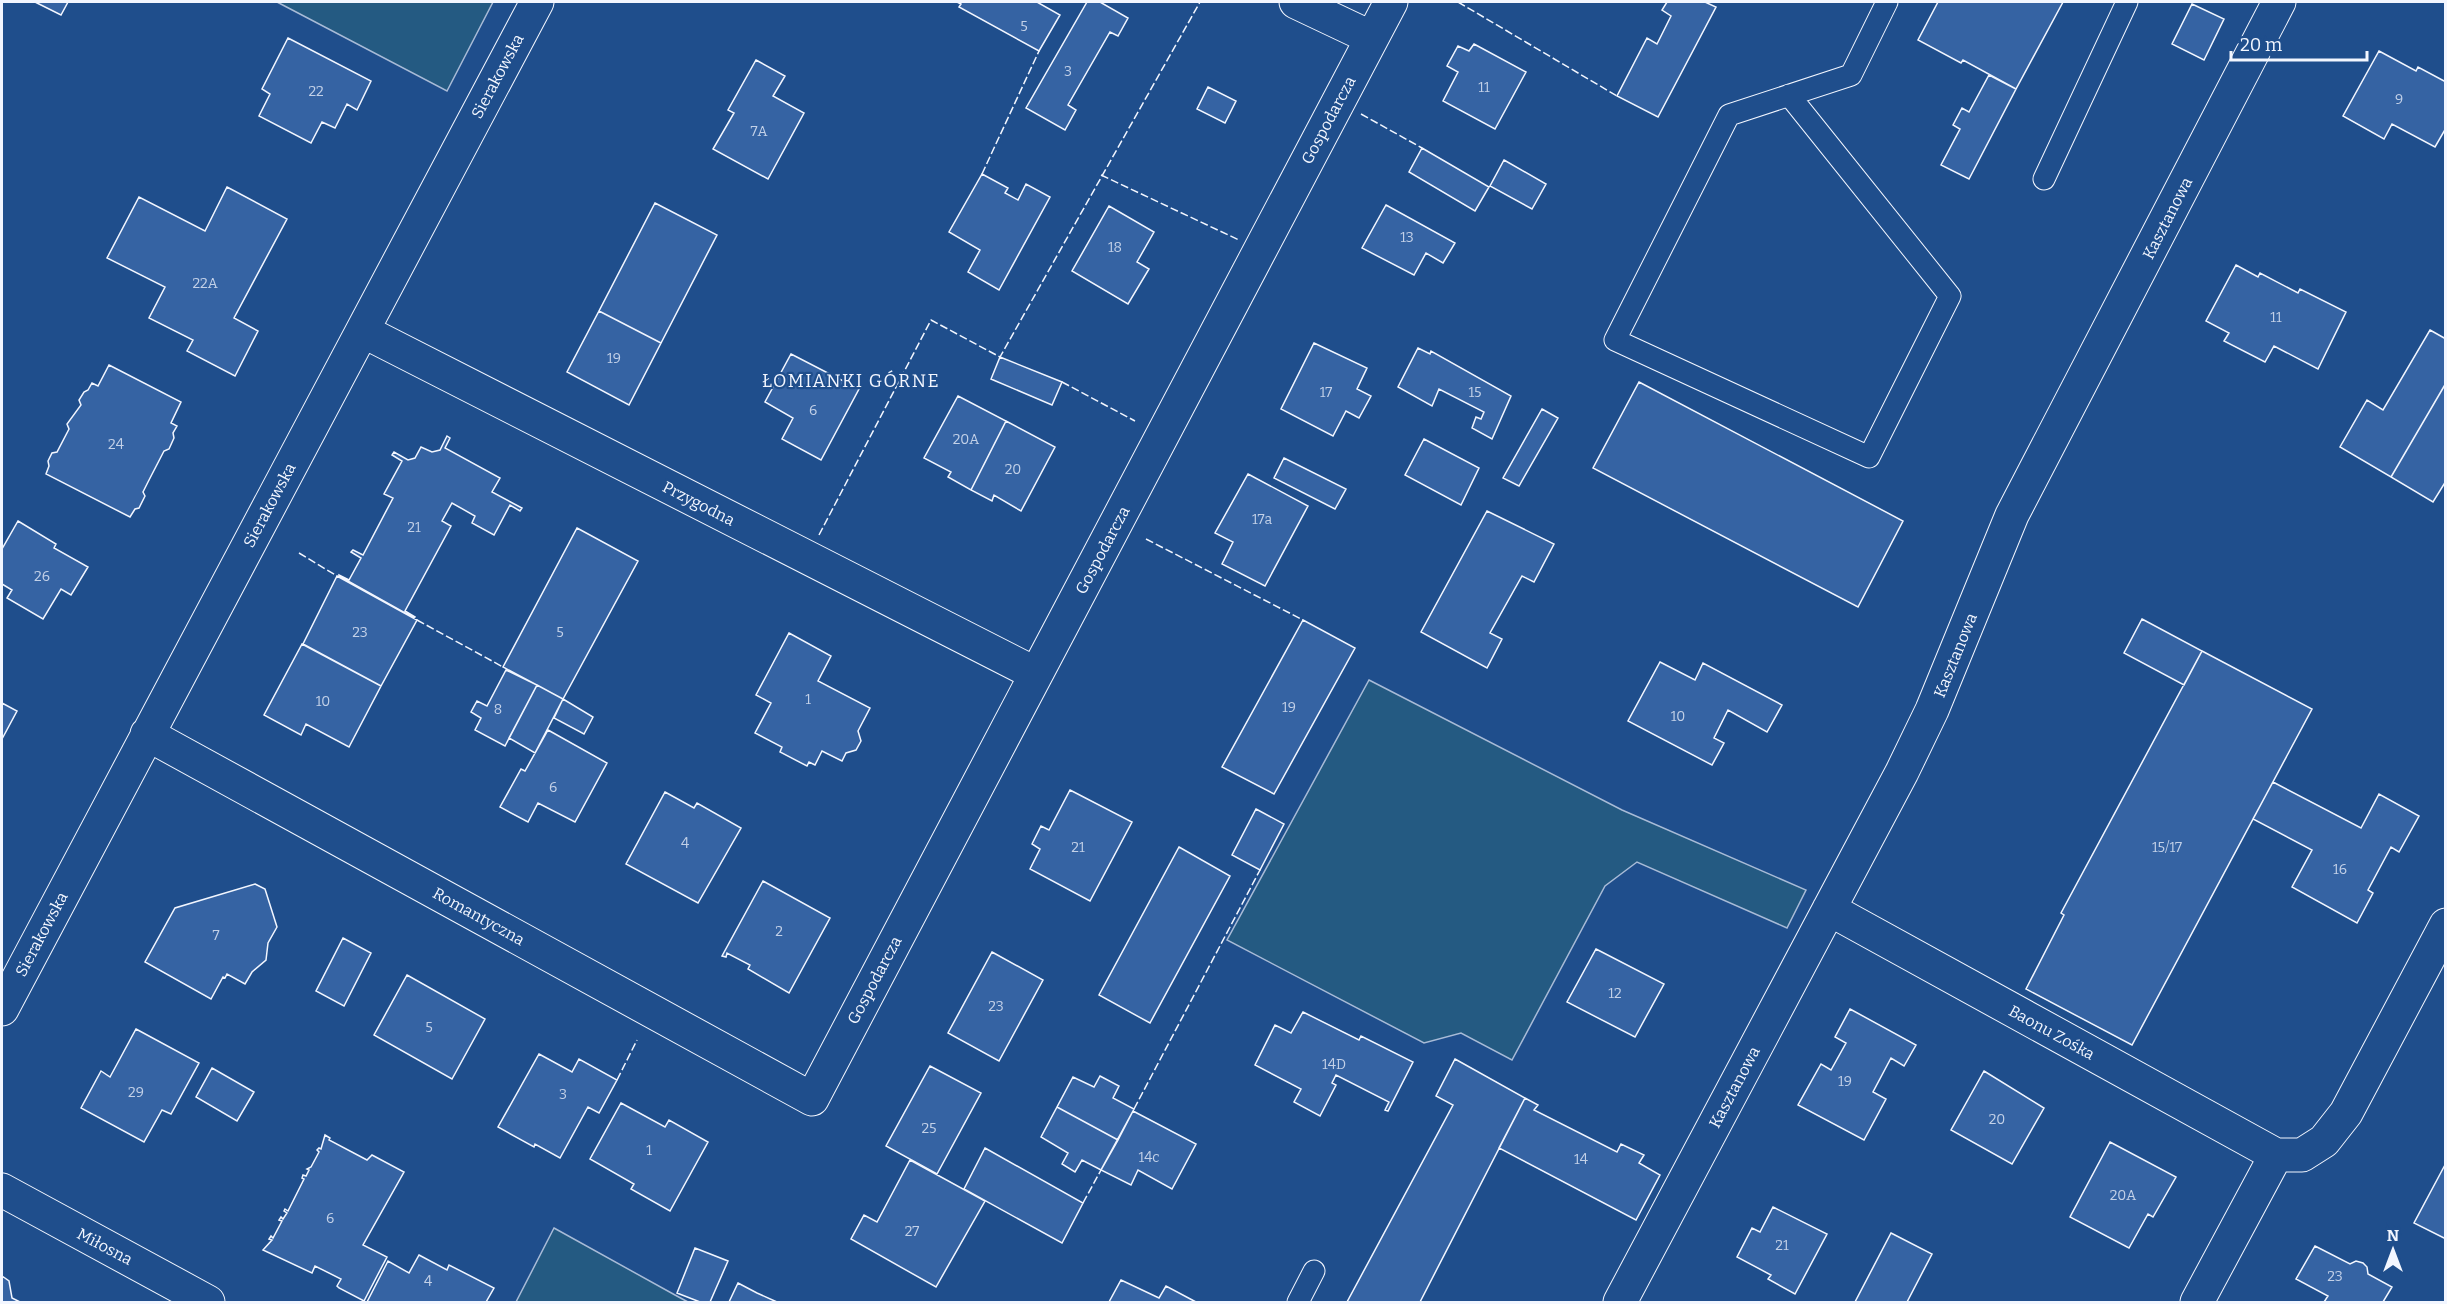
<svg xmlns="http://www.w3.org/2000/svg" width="2447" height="1304" font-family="Bitter,serif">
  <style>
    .green { fill: #245a82; stroke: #a8bbd7; stroke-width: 1.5 }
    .building { fill: #3563a3; stroke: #f2f6ff; stroke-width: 1.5 }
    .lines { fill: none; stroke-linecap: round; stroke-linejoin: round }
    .service-casing { stroke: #f2f6ff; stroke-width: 23 }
    .minor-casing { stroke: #f2f6ff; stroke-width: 35 }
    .service { stroke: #1f4e8c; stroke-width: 21 }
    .minor { stroke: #1f4e8c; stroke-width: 33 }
    .fence { stroke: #f2f6ff; stroke-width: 1.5; stroke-dasharray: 8 3; stroke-linecap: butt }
    .labels { text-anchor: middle; stroke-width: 4.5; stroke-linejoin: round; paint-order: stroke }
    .number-label { font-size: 14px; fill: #c3d1e8 }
    .street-label { font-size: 16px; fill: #f2f6ff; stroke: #1f4e8c }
    .neighbourhood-label { font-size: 18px; letter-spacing: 1.5px; fill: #f2f6ff; stroke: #1f4e8c }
  </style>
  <rect width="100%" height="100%" fill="#1f4e8c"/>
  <path class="green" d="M277,2h216l-46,89z
    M1369,680l253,130 184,80 -19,38 -150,-66 -32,24 -93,174 -51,-27 -37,10 -197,-103z
    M554,1228l121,67 13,7h-172z"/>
  <path class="building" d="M35,2h33l-7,13z
    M957,2h80l23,13 -21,36 -80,-44 2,-3z
    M1087,2h13l28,16 -10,18 -8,-4 -42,73 8,5 -11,20 -39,-22z
    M1667,2h38l11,5 -58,110 -41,-21 30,-58 10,6 14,-28 -9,-6z
    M1938,2h125l-47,87 -53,-29 -2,3 -43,-23z
    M2192,4l32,15 -20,41 -32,-16z
    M288,38l83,43 -14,29 -10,-6 -12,24 -13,-6 -11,21 -52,-27 11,-22 -8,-5z
    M1474,44l52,28 -31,57 -52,-28 15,-29 -11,-6 11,-20 11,5z
    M2379,51l37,20 2,-4 28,15v46l-11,19 -43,-23 -8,15 -41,-23z
    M756,60l29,16 -12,20 31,17 -36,66 -55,-30 21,-36 -6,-3z
    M1989,75l27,14 -47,90 -28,-14 19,-36 -7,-4 9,-17 7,4z
    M1208,87l28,14 -11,22 -28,-14z
    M1422,148l67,39 -14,24 -66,-39z
    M1504,160l42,24 -14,25 -42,-23z
    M982,174l26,14 -3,5 13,7 8,-16 24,13 -51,93 -31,-18 12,-22 -31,-18z
    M227,187l60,32 -53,99 24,13 -23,45 -48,-25 6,-11 -44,-22 16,-31 -58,-29 32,-61 66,34z
    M655,203l62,32 -56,108 -62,-32z
    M1386,205l69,38 -12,20 -17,-10 -12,22 -52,-27z
    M1109,206l45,26 -17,30 12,7 -21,35 -56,-33z
    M2236,265l22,12 2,-4 38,20 2,-4 46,23 -28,57 -44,-23 -9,16 -41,-21 5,-8 -23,-12z
    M599,311l62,32 -32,62 -62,-33z
    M2430,330l16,9v44l-55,94 -51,-30 27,-47 16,10z
    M1314,343l53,25 -10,21 14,7 -12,22 -13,-7 -13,25 -52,-27z
    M1418,348l12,6 1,-3 80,45 -19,43 -20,-11 4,-11 5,2 3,-7 -45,-23 -7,17 -34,-19z
    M791,354l68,35 -38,71 -39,-21 11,-21 -28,-16z
    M1000,357l62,25 -10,23 -61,-26z
    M109,365l72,37 -10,21 6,3 -4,7 1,5 -5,11 -5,2 -16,31 -5,10 2,4 -6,12 -4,1 -5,8 -84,-43 3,-8 -1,-5 4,-8 5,-1 12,-23 -2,-5 14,-19 -2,-5 5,-8 4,-2 4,-7 6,3z
    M1639,382l264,139 -45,86 -265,-139z
    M2446,383v98l-13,21 -42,-25z
    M958,396l48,25 -35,69 -23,-13 3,-5 -27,-14z
    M1542,409l16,9 -39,68 -16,-8z
    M1006,421l49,26 -34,64 -27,-16 -2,6 -21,-11z
    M447,436l3,2 -5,10 55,30 -8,14 30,16 -2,3 -10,-6 -16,30 -22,-12 3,-7 -23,-13 -10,18 9,5 -46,85 10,6 -1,1 -75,-42v-1l10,5 12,-22 -10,-6 2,-2 10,5 30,-57 -9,-4 18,-33 -10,-6 2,-3 14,8 7,-2 6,-11 11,5 8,-2z
    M1424,439l55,29 -18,37 -56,-30z
    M1284,458l62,31 -11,20 -61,-31z
    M1248,474l60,32 -43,80 -43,-22 11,-22 -18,-9z
    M1487,511l67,33 -20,38 -12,-6 -32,57 12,6 -15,29 -66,-36z
    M18,521l38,23 -2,4 34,19 -17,28 -10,-6 -18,30 -36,-21 5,-8 -10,-6v-35z
    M577,528l61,33 -75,138 -60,-32z
    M337,576l80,44 -36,66 -78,-42z
    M2142,619l60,32 -18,34 -60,-32z
    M1303,620l52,28 -81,146 -52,-27z
    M789,633l42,23 -13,25 52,27 -12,23 3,10 -5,9 -10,3 -4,8 -20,-10 -7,14 -6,-3 -2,4 -27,-14 2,-5 -27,-14 16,-30 -15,-8z
    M302,644l79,42 -32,61 -43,-23 -5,11 -37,-20z
    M2202,651l110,58 -180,336 -106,-56 38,-74 -3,-2z
    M1660,662l35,18 8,-17 79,42 -15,27 -39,-22 -14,28 10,5 -12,22 -84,-44z
    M506,670l31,15 -32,61 -30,-16 6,-12 -10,-6 6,-11 10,5z
    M537,685l26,14 -28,54 -26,-15z
    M563,699l30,18 -9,17 -30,-16z
    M2,703l15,8 -15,28z
    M548,730l59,33 -32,59 -37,-19 -10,19 -28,-15 21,-38 4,2z
    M2273,782l88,46 18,-34 40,22 -20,36 -8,-5 -23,43 5,3 -16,30 -65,-36 20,-37 -59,-31z
    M1070,790l62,32 -42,79 -60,-32 10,-20 -8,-5 9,-18 8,4z
    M665,792l29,16 3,-5 44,25 -43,75 -72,-39z
    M1256,809l28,15 -24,46 -28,-15z
    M1179,847l51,29 -80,147 -51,-28z
    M763,881l67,37 -41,75 -41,-24 2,-4 -23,-12 -1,4 -4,-1z
    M255,884l10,5 12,38 -9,16 -2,17 -14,12 -7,12 -18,-10 -2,4 -2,-1 -12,22 -66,-37 30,-54z
    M343,938l28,15 -27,53 -28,-15z
    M1596,949l68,35 -29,53 -68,-35z
    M992,952l51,28 -44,81 -51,-28z
    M407,975l78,44 -33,60 -78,-44z
    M1850,1009l66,36 -12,21 -13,-8 -18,34 13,7 -22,41 -66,-35 23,-41 10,6 15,-27 -11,-6z
    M1303,1012l56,28 2,-4 52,26 -25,49 -3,-1 4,-8 -53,-27 -4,8 4,2 -16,31 -26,-14 7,-13 -46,-24 20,-40 16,8z
    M136,1029l63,34 -28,51 -9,-4 -18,32 -63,-34 20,-37 9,6z
    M539,1054l33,18 7,-13 38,21 -18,33 -11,-6 -28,51 -25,-14 -1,3 -36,-20z
    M1455,1059l70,39 -105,204h-73l106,-197 -17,-9z
    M930,1066l51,27 -44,81 -51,-28z
    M212,1068l42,24 -17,29 -41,-24z
    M1984,1071l60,37 -32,56 -61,-34z
    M1100,1076l19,10 -6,12 21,11 -16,31 -61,-33 16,-30 21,10z
    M1525,1098l13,7 -4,5 83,42 4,-8 23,11 -5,8 21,12 -24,45 -137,-72z
    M621,1103l44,24 4,-7 39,22 -38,69 -39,-22 3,-5 -44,-25z
    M1057,1107l61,33 -17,30 -19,-10 -7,12 -13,-8 6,-11 -27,-16z
    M1133,1111l63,33 -24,45 -34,-19 -7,15 -30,-15z
    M325,1135l5,3 -1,2 38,20 5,-5 32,17 -41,73 24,12 -23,44 -25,-13 -2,-2 4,-7 -26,-13 -3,7 -49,-23 9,-10 -3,-1 2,-3 2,2 9,-17 -3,-1 2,-3 2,2 4,-6 -3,-2 1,-2 3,2 16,-32 -2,-1 1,-3 3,1 3,-6 -2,-1 4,-2 8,-15 -2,-2 2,-2 2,1z
    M2110,1142l66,35 -23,40 -5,-3 -19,34 -59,-31z
    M985,1148l98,55 -21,40 -98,-54z
    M910,1160l75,41 -49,86 -85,-48 13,-24 13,7z
    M2446,1163v76l-32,-16z
    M1773,1207l54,27 -32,60 -27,-15 3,-4 -34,-18 15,-29 8,4z
    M1891,1233l41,21 -25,48h-52z
    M2315,1246l35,18 6,-3 7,2 4,4 1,7 24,13 -9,15h-59l4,-6 -32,-17z
    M695,1248l33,13 -18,41h-10l-23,-9z
    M419,1255l28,15 2,-5 45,23 -8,14h-119l21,-41 21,12z
    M2,1276l7,5 3,17 8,4h-18z
    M1121,1280l38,18 7,-12 30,16h-87z
    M738,1283l19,10 20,9h-48z"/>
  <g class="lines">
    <defs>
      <path id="service" d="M1789,95l161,201 -81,161 -254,-117 114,-225 122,-40 36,-73
        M2044,179l83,-177
        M1298,1302l16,-31"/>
      <path id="minor" d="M1296,2l76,36
        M363,331l673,343
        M147,734l665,365 579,-1097
        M1829,909l447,246
        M2,1009l535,-1007
        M2,1190l206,112
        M1620,1302l282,-530 30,-62 80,-195 267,-513
        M2197,1302l79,-147h26l22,-14 22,-28 100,-188"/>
    </defs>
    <use href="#service" class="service-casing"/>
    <use href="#minor" class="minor-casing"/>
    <use href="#service" class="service"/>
    <use href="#minor" class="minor"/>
    <path class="fence" d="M1458,2l159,94
      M1361,114l61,34
      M982,174l57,-123
      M1101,175l138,65
      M1062,382l73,39
      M819,535l112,-215 69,37 200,-355
      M1146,539l157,81
      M299,553l38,23
      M417,620l86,47
      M617,1080l20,-40
      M1134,1109l126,-239
      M1083,1203l18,-33"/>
  </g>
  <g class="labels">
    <g class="number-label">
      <text x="1024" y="31">5</text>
      <text x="1068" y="76">3</text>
      <text x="1484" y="92">11</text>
      <text x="316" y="96">22</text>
      <text x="2399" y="104">9</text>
      <text x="759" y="136">7A</text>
      <text x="1407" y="242">13</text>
      <text x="1115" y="252">18</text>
      <text x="205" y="288">22A</text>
      <text x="2276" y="322">11</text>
      <text x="614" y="363">19</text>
      <text x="1326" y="397">17</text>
      <text x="1475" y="397">15</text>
      <text x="813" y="415">6</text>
      <text x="966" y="444">20A</text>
      <text x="116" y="449">24</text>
      <text x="1013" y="474">20</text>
      <text x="1262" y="524">17a</text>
      <text x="414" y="532">21</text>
      <text x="42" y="581">26</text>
      <text x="360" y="637">23</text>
      <text x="560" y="637">5</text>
      <text x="808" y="704">1</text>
      <text x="323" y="706">10</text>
      <text x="1289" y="712">19</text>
      <text x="498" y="714">8</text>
      <text x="1678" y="721">10</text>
      <text x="553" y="792">6</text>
      <text x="685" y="848">4</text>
      <text x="1078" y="852">21</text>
      <text x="2167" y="852">15/17</text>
      <text x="2340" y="874">16</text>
      <text x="779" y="936">2</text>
      <text x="216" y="940">7</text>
      <text x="1615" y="998">12</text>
      <text x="996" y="1011">23</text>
      <text x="429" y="1032">5</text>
      <text x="1334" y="1069">14D</text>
      <text x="1845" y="1086">19</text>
      <text x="136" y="1097">29</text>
      <text x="563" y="1099">3</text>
      <text x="1997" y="1124">20</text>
      <text x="929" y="1133">25</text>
      <text x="649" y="1155">1</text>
      <text x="1149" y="1162">14c</text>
      <text x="1581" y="1164">14</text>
      <text x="2123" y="1200">20A</text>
      <text x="330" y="1223">6</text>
      <text x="912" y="1236">27</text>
      <text x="1782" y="1250">21</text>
      <text x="2335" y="1281">23</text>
      <text x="428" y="1286">4</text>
    </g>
    <g class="street-label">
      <text transform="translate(497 76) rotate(-62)" y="6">Sierakowska</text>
      <text transform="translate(1328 120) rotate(-62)" y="6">Gospodarcza</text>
      <text transform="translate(2167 218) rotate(-63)" y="6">Kasztanowa</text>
      <text transform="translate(699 503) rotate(27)" y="6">Przygodna</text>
      <text transform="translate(269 505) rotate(-62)" y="6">Sierakowska</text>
      <text transform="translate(1102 550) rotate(-62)" y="6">Gospodarcza</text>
      <text transform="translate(1955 655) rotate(-68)" y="6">Kasztanowa</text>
      <text transform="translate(479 916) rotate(29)" y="6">Romantyczna</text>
      <text transform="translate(41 934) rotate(-62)" y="6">Sierakowska</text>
      <text transform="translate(874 980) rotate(-62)" y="6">Gospodarcza</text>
      <text transform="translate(2052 1032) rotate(29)" y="6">Baonu Zośka</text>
      <text transform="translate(1734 1087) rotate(-62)" y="6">Kasztanowa</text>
      <text transform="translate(105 1246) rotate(28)" y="6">Miłosna</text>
    </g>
    <g class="neighbourhood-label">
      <text x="851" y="387">ŁOMIANKI GÓRNE</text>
    </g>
  </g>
  <rect width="2447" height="1304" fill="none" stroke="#f2f6ff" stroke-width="6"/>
  <g transform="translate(2393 1250)" stroke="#1f4e8c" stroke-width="4.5" paint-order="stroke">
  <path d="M0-4.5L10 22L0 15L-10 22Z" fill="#f2f6ff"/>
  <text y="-9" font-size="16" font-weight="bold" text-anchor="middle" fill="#f2f6ff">N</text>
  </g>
  <path d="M2231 51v9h136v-9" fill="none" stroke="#f2f6ff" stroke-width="3"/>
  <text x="2240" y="51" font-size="18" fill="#f2f6ff" stroke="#1f4e8c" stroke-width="4.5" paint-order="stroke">20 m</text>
</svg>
